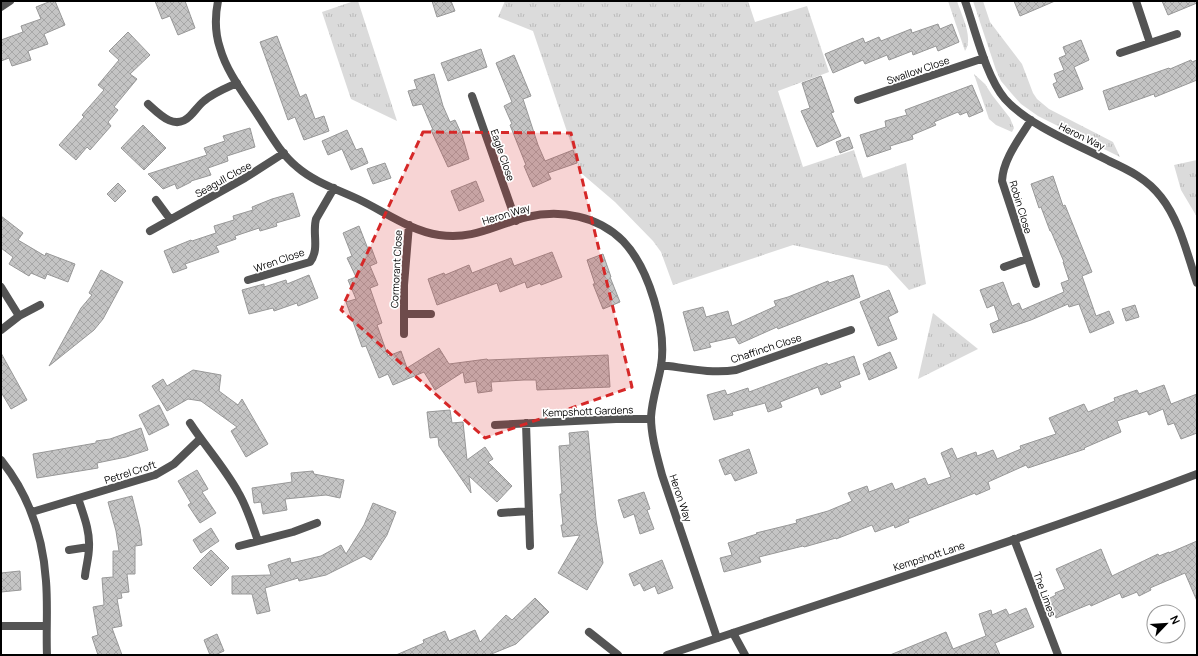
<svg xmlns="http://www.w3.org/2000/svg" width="1198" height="656" font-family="Manrope,sans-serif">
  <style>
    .grass { fill: url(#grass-tufts) }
    .building { fill: url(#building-cross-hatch); stroke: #989898 }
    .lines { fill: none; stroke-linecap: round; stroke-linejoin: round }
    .service { stroke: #545454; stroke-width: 8 }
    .minor { stroke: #545454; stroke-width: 8 }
    .tertiary { stroke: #545454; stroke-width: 8 }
    .marked { fill: #d62828; fill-opacity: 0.2; stroke: #d62828; stroke-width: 3; stroke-dasharray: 8 5; stroke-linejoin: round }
    .labels { text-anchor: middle; stroke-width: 3.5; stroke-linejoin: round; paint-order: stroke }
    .street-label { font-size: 10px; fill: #000; stroke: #fff }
  </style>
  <defs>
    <pattern id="grass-tufts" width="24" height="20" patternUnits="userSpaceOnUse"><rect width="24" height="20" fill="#dbdbdb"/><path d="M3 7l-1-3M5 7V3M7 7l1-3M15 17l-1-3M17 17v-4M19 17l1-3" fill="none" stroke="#bababa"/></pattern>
    <pattern id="building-cross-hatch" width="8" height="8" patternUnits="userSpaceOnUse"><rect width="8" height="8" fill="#c4c4c4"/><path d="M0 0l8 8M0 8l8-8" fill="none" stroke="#a7a7a7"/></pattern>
  </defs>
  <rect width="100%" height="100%" fill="#fff"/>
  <path class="grass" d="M354,1h4l39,120 -46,-22 -29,-87z
    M505,1h243l7,21 52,-16 22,66 -51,19 25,76 51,-17 9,28 43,-15 20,121 -17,6 -22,-24 -94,-21 -120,40 -12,-33 -8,-11 -38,-39 -34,-29 -48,-142 -35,-14z
    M948,1h9c4,13 17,37 8,50z
    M973,1h10l7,21 32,42 11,29 4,6 12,10 64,33 7,15 -82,-41 -17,-12 -9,-10 -11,-13 -5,-11z
    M974,74l11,10 7,11 18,23 4,10 -2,4 -16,-7 -7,-6z
    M1197,160v57l-16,-27 -7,-25z
    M933,313l45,36 -60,30z"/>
  <path class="building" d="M51,1h4l10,24 -21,9 4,10 -20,7 3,9 -19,6 -3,-8 -8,3v-21l22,-8 -2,-6 20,-7 -5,-12z
    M155,1h30l10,27 -17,7 -8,-19 -8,3z
    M432,1h19l4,10 -18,6z
    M1014,1h41l-35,15z
    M1162,1h35v2l-29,12z
    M938,24l2,5 12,-5 7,18 -21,9 -2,-5 -23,9 -1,-4 -23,9 -2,-5 -22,9 -2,-4 -30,13 -8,-19 38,-16 2,5 14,-6 2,4 30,-12 1,4z
    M128,32l22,23 -20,19 7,5 -23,28 4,3 -10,12 3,4 -21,24 -3,-3 -11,13 -17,-15 25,-28 -2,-2 22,-25 -6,-5 21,-25 -10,-9z
    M277,36l23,61 6,-3 9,25 9,-3 5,15 -25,9 -9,-23 -7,3 -28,-78z
    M1081,40l8,20 -15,7 9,22 -24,9 -6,-14 4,-2 -3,-8 10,-4 -5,-12 7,-3 -3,-8z
    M481,49l6,18 -39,14 -7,-18z
    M514,55l17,41 -8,3 15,46 7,16 28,-11 4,13 -29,10 3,6 -18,8 -9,-21 2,-1 -16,-40 2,-1 -8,-18 8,-4 -16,-39z
    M1191,60l1,2 5,-2v20l-42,17 -1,-3 -45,16 -6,-19 66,-23 1,1z
    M434,74l9,32 7,16 5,-2 7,15 7,24 -21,8 -17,-37h2l-11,-26 -9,2 -5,-15 9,-2 -3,-9z
    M821,76l13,36 -3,1 10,23 -24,11 -16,-36 9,-3 -8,-25z
    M972,85l11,26 -14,6 -2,-5 -7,3 -2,-3 -24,10 2,3 -24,10 1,4 -23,7 1,3 -24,8 -7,-22 26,-8 -1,-6 22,-6 -2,-5z
    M143,125l23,23 -22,22 -23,-22z
    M250,128l5,19 -28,9 1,5 -20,7 3,7 -20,6v1l-14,7 -2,-5 -12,5 -15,-15 59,-19 -3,-7 21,-7 -2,-5z
    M347,130l9,20 6,-2 6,15 -17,7 -9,-21 -14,6 -6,-14z
    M849,137l4,11 -13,5 -4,-11z
    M385,163l6,15 -18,6 -6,-15z
    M1053,176l10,30 2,-1 27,67 -10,4 14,40 13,-5 5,12 -24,10 -11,-29 -10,3 -1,-3 -37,16 -38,13 -3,-9 9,-4 -5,-15 -7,3 -7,-18 23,-8 9,24 7,-3 3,7 42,-18 -3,-9 8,-3 -6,-18h1l-13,-31h-1l-9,-24 -2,1 -8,-24z
    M476,181l8,20 -25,10 -8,-20z
    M118,183l8,8 -11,11 -8,-8z
    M293,193l7,23 -24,7 1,3 -17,5 -1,-3 -24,8 1,3 -20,7 3,6 -34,12 2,4 -14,5 -9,-22 27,-11 1,1 24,-8 -2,-7 20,-6 -1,-4 20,-6 -1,-3 20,-8z
    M1,216l22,17 -5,7 27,16 1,-3 29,11 -7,18 -21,-8 -2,5 -14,-6 -2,3 -20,-12 4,-7 -12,-9z
    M359,226l9,23 3,-2 6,16 -7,3 8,19 -8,3 12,35 -5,2 11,31 13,-5 6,17 32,-20 10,16 38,-5 1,1 120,-5 2,32 -73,3 -1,-10h-12l-33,2 1,9 -14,2 -2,-12 -11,2 -2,-11 -28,18 -11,-18 -31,13 -5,-11 -9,4 -13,-32 -4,1 -16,-45 10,-3 -8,-19 8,-3 -9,-19 5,-2 -9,-23z
    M552,252l10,25 -21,8 -1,-2 -13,5 -2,-6 -25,10 -3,-9 -60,22 -9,-26 16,-6 1,2 24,-10 3,8 39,-15 3,8z
    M603,254l8,23h-1l10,25 -17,7 -10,-25h2l-8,-24z
    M101,270l22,12 -20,37 -9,11 -45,36 32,-58 11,-13 -3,-2z
    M309,275l9,23 -20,8 -1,-3 -23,8 -1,-3 -24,6 -7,-24 22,-6v3l22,-7 1,4z
    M853,275l7,22 -82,32 -1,-2 -38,17 -4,-7 -26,6 2,4 -17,4 -11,-39 20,-5 3,10 22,-6 4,15 44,-20 -2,-5 14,-4 40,-16 1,2z
    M889,290l9,22 -10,5 9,22 -19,7 -18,-44z
    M1135,305l4,12 -13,4 -4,-12z
    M890,352l7,16 -28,12 -6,-16z
    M1,353l26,47 -16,9 -10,-17z
    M854,356l6,18 -21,8 2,5 -20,8 -3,-8 -38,15 2,5 -14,5 -3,-9 -33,9 1,3 -19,5 -7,-25 18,-5 2,5 21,-7 1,4 78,-29 1,2z
    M193,370l28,5 -2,16 19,14 4,-6 26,45 -22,13 -15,-26 6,-4 -36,-26 -13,-2 -21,12 -15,-25 11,-7 4,7z
    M1164,385l7,19 26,-10v39l-16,6 -7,-16 -6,2 -5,-16 -14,6 -2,-4 -30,10 4,11 -37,16 1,1 -57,19 -2,-3 -38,17 2,7 -14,6 -1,-2 -67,26 1,3 -14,6 -1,-3 -19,7 -3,-7 -36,14v-1l-32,9 -1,-1 -44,11 2,5 -37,10 -4,-14 12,-3 -4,-12 29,-9 -1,-1 41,-10 -1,-3 32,-9 24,-10 -4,-8 19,-7 2,6 23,-9 3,7 30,-12 3,7 23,-8 -10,-24 11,-5 5,11 19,-7 1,4 16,-6 4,9 24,-10 -1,-3 36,-12 -7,-16 35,-14 4,8 27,-11 -1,-3 23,-8 2,4z
    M159,405l10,20 -20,10 -10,-20z
    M450,410l2,13 11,-1 4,38 18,-13 8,12 -5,3 24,24 -15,16 -28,-26 2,17 -32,-47 -1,-9 -8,1 -3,-26z
    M141,428l7,22 -22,7 -29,6 1,5 -61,10 -4,-24 63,-11v-2l14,-2z
    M588,431l8,89 7,43 -16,27 -29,-17 22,-38 -17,2 -2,-12h2l-3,-31h2l-3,-48 11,-1 -1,-12z
    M749,449l8,24 -22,8 -4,-8 -6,2 -6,-15z
    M197,470l11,19 -6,3 14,21 -16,10 -12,-18 3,-2 -13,-22z
    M313,471l1,3 30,6 -4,18 -14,-3 -41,4 2,11 -24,4 -2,-12 -7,1 -2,-15 40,-6 -1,-9z
    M644,492l6,17 -3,1 7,19 -14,5 -6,-20 -10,4 -6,-18z
    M132,496l8,32 2,17 -7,1v28h-8l2,18 -8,1 1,5 -5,1 5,27 -10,2 10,27h-24l-6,-18 6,-2 -5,-28 11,-2 -2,-27 11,-1v-26h6l-3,-20 -8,-29z
    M373,503l23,9 -9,23 -16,25 -7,-4 -38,19 -27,6 -1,-3 -33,10 5,23 -13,3 -5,-20h-20v-18l39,-1 -3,-10 22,-7 1,5 30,-7 20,-11 5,9 18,-29z
    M211,528l8,13 -18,12 -8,-13z
    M1197,541v60l-12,-28 -35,15 1,2 -12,6 -2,-4 -15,6 -2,-5 -29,13 -1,-2 -34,14 -8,-19 8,-4 -1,-2 10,-4 -9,-20 45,-20 11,27 46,-22 1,2 10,-4v1z
    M211,550l18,18 -18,18 -18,-18z
    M662,560l11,28 -15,6 -3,-8 -11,5 -4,-8 -6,3 -5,-12z
    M20,571l1,19 -20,2v-19z
    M535,598l14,14 -33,32 -27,11h-93l28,-12 -1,-3 22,-9 4,10 26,-11 5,12 26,-27 6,5z
    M1026,608l8,19 -39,16 5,12h-110l56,-23 7,17 33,-13 -7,-22 12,-4 1,5 14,-6 3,6z
    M217,634l7,17 -9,4h-5l-6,-15z"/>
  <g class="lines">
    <path class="service" d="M733,633l12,22"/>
    <path class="minor" d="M218,1c-3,15 -3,32 2,47 7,25 25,47 39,69 11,17 22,37 38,50 17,15 42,23 63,33 25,12 51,31 79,35 36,5 55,-10 88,-18 34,-8 71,-1 96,24 26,27 44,88 38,125 -3,17 -9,33 -10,51 0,19 6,39 11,58l55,163
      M965,1c10,28 21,76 40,98 23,26 73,46 104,62 20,9 38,18 52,36 19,24 26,57 36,86
      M1136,1l14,42
      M1,7l9,-6
      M1120,53l57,-19
      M472,96l44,125
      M858,100l126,-42
      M148,104c12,11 27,27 42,12 5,-5 9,-11 14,-15 9,-8 22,-13 33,-18
      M1031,120c-11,18 -28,39 -29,61l34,103
      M156,200l14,19
      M150,231l95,-53 39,-25
      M1004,267l23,-8
      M248,280l62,-18c10,-13 2,-29 6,-43l18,-31
      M1,287l18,29
      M404,314h27
      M1,330l18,-14 21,-11
      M404,334v-49l5,-60
      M661,365c25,3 50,9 75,5l115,-40
      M190,423c15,23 34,44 48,69 9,15 14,32 20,49
      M526,423l4,123
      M495,425l121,-6h35
      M1,460c28,35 42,77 45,121 2,25 0,49 1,74
      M78,498c5,16 12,32 11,49 0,10 -3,19 -4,29
      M32,512l123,-37 19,-11 26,-25
      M501,513l28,-2
      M1014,539l44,116
      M239,546l54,-14 24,-9
      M69,550l20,-3
      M1,626h45
      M589,632l29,23"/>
    <path class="tertiary" d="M667,655c177,-60 356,-115 530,-181"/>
  </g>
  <path class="marked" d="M423,132l148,1 61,254 -147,51 -144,-128z"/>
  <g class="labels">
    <g class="street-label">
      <text transform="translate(918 70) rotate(-19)" y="4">Swallow Close</text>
      <text transform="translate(1082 136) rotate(26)" y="4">Heron Way</text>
      <text transform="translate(503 155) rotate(71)" y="4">Eagle Close</text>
      <text transform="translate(223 179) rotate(-29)" y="4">Seagull Close</text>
      <text transform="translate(1021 207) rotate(73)" y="4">Robin Close</text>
      <text transform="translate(506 214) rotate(-17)" y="4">Heron Way</text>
      <text transform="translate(279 260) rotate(-19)" y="4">Wren Close</text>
      <text transform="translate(396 269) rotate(-87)" y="4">Cormorant Close</text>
      <text transform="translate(766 348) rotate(-18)" y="4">Chaffinch Close</text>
      <text transform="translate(588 411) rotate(-2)" y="4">Kempshott Gardens</text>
      <text transform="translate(130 472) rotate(-18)" y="4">Petrel Croft</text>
      <text transform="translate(681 498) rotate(71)" y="4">Heron Way</text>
      <text transform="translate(929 556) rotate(-18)" y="4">Kempshott Lane</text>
      <text transform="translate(1045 594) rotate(70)" y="4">The Limes</text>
    </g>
  </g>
  <rect width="1198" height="656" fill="none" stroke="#000000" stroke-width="4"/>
  <g transform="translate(1166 624) rotate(65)"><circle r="19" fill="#ffffff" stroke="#999999"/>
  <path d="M0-3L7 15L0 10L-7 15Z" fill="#000000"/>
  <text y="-6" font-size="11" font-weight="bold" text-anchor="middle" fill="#000000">N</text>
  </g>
</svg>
